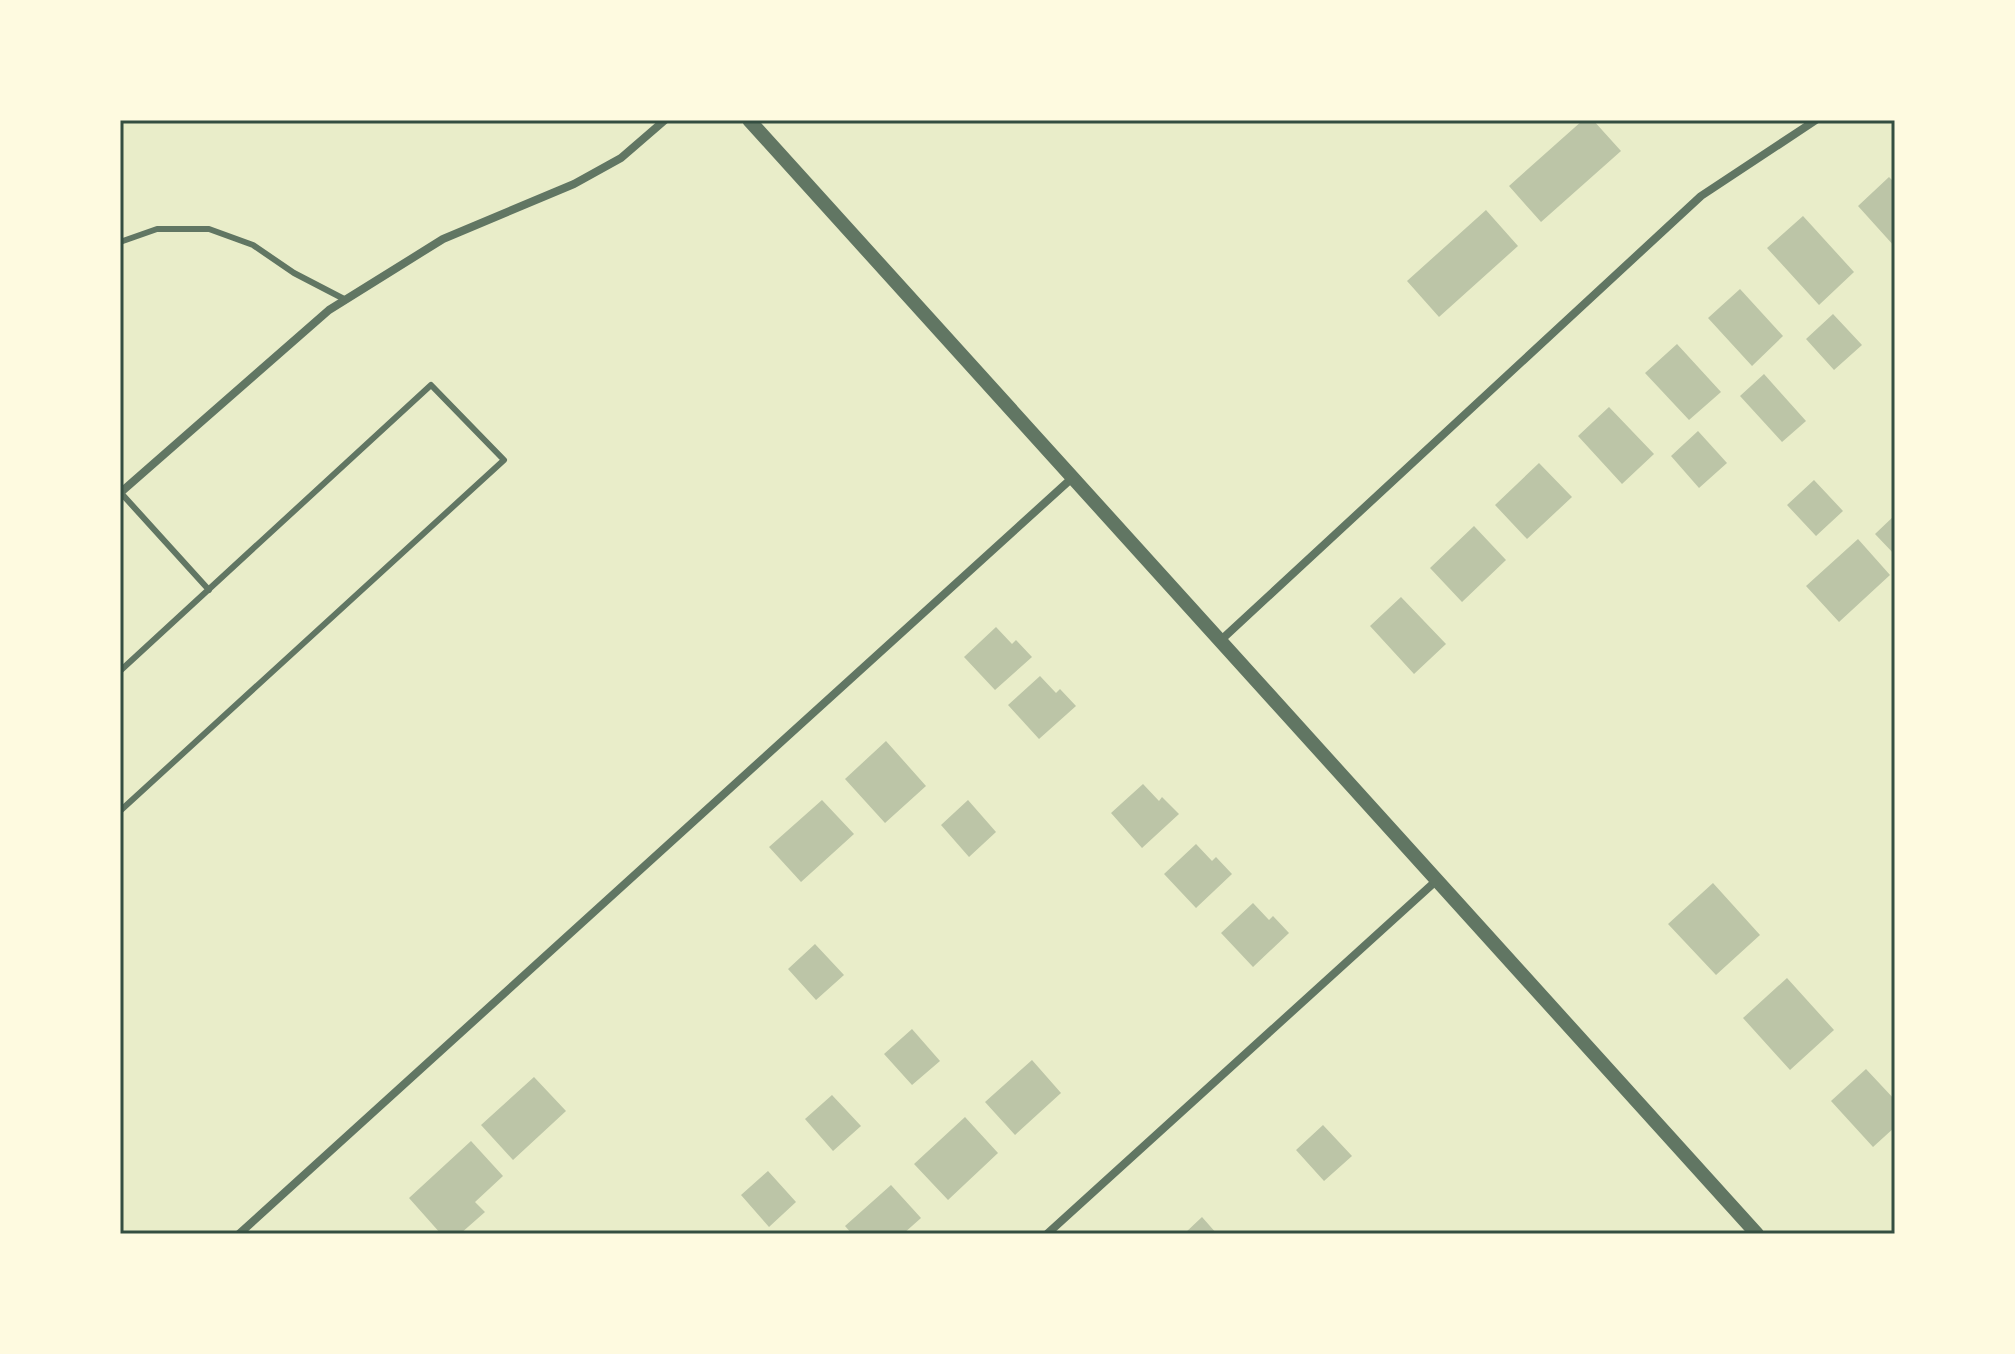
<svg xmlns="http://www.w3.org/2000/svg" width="2015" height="1354" font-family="'Noto Serif',serif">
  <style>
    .building { fill: #bcc5a7 }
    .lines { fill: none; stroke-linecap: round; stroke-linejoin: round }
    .service { stroke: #617663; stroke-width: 6 }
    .minor { stroke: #617663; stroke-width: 8 }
    .tertiary { stroke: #617663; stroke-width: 14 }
    .neatline { fill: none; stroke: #344e41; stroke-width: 3 }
  </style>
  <rect width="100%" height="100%" fill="#e9edc9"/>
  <path class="building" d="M1583,120h10l28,31 -80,71 -32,-36z
    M1889,177l6,6v64l-37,-41z
    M1486,210l32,36 -79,71 -32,-36z
    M1803,216l51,56 -35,33 -52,-57z
    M1740,289l43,47 -31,30 -44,-48z
    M1833,314l29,31 -28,25 -28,-31z
    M1677,344l44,48 -32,28 -44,-47z
    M1764,374l42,47 -24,21 -42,-46z
    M1609,407l45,47 -32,30 -44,-48z
    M1698,431l29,32 -28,25 -28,-32z
    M1539,463l33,34 -45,42 -32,-34z
    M1814,480l29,31 -27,25 -29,-31z
    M1895,515v40l-20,-21z
    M1474,526l32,34 -44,42 -32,-34z
    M1858,539l32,36 -51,47 -33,-36z
    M1401,597l45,47 -32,30 -44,-48z
    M996,627l16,17 4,-4 16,17 -37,33 -31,-33z
    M1040,676l16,17 4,-4 16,17 -37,33 -31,-34z
    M886,741l40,45 -41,37 -40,-44z
    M1143,784l16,17 3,-4 17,17 -37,34 -31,-35z
    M822,800l32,34 -53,48 -32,-35z
    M968,800l28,32 -27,25 -28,-32z
    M1196,844l16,17 4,-4 16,17 -36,34 -32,-34z
    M1713,883l47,52 -44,40 -48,-51z
    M1253,903l16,17 4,-4 16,17 -36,34 -32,-34z
    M815,944l29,31 -28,25 -28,-31z
    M1787,978l47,52 -44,40 -47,-52z
    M912,1029l28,32 -28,24 -28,-31z
    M1032,1060l29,33 -46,42 -30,-33z
    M1866,1069l29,31v27l-22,20 -42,-46z
    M534,1077l32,34 -53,49 -32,-35z
    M832,1095l29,31 -28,25 -28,-32z
    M965,1117l33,36 -50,47 -34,-36z
    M1323,1125l29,31 -28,25 -28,-31z
    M471,1141l32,35 -28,26 10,10 -25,22h-19l-32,-36z
    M768,1171l28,31 -27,25 -28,-32z
    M891,1185l30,33 -18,16h-51l-7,-8z
    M1202,1217l15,17h-33z"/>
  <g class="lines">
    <path class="service" d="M120,242l37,-13h52l44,16 41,28 52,27
      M121,493l88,97
      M120,671l311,-286 73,75 -384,351"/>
    <path class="minor" d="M120,493l209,-183 114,-71 131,-55 47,-26 44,-38
      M1220,641l481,-445 115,-76
      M239,1234l832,-755
      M1047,1234l390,-354"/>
    <path class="tertiary" d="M749,120l1008,1114"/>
  </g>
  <rect width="2015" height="1354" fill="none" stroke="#fefae0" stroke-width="244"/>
  <rect x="122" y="122" width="1771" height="1110" class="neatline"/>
</svg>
